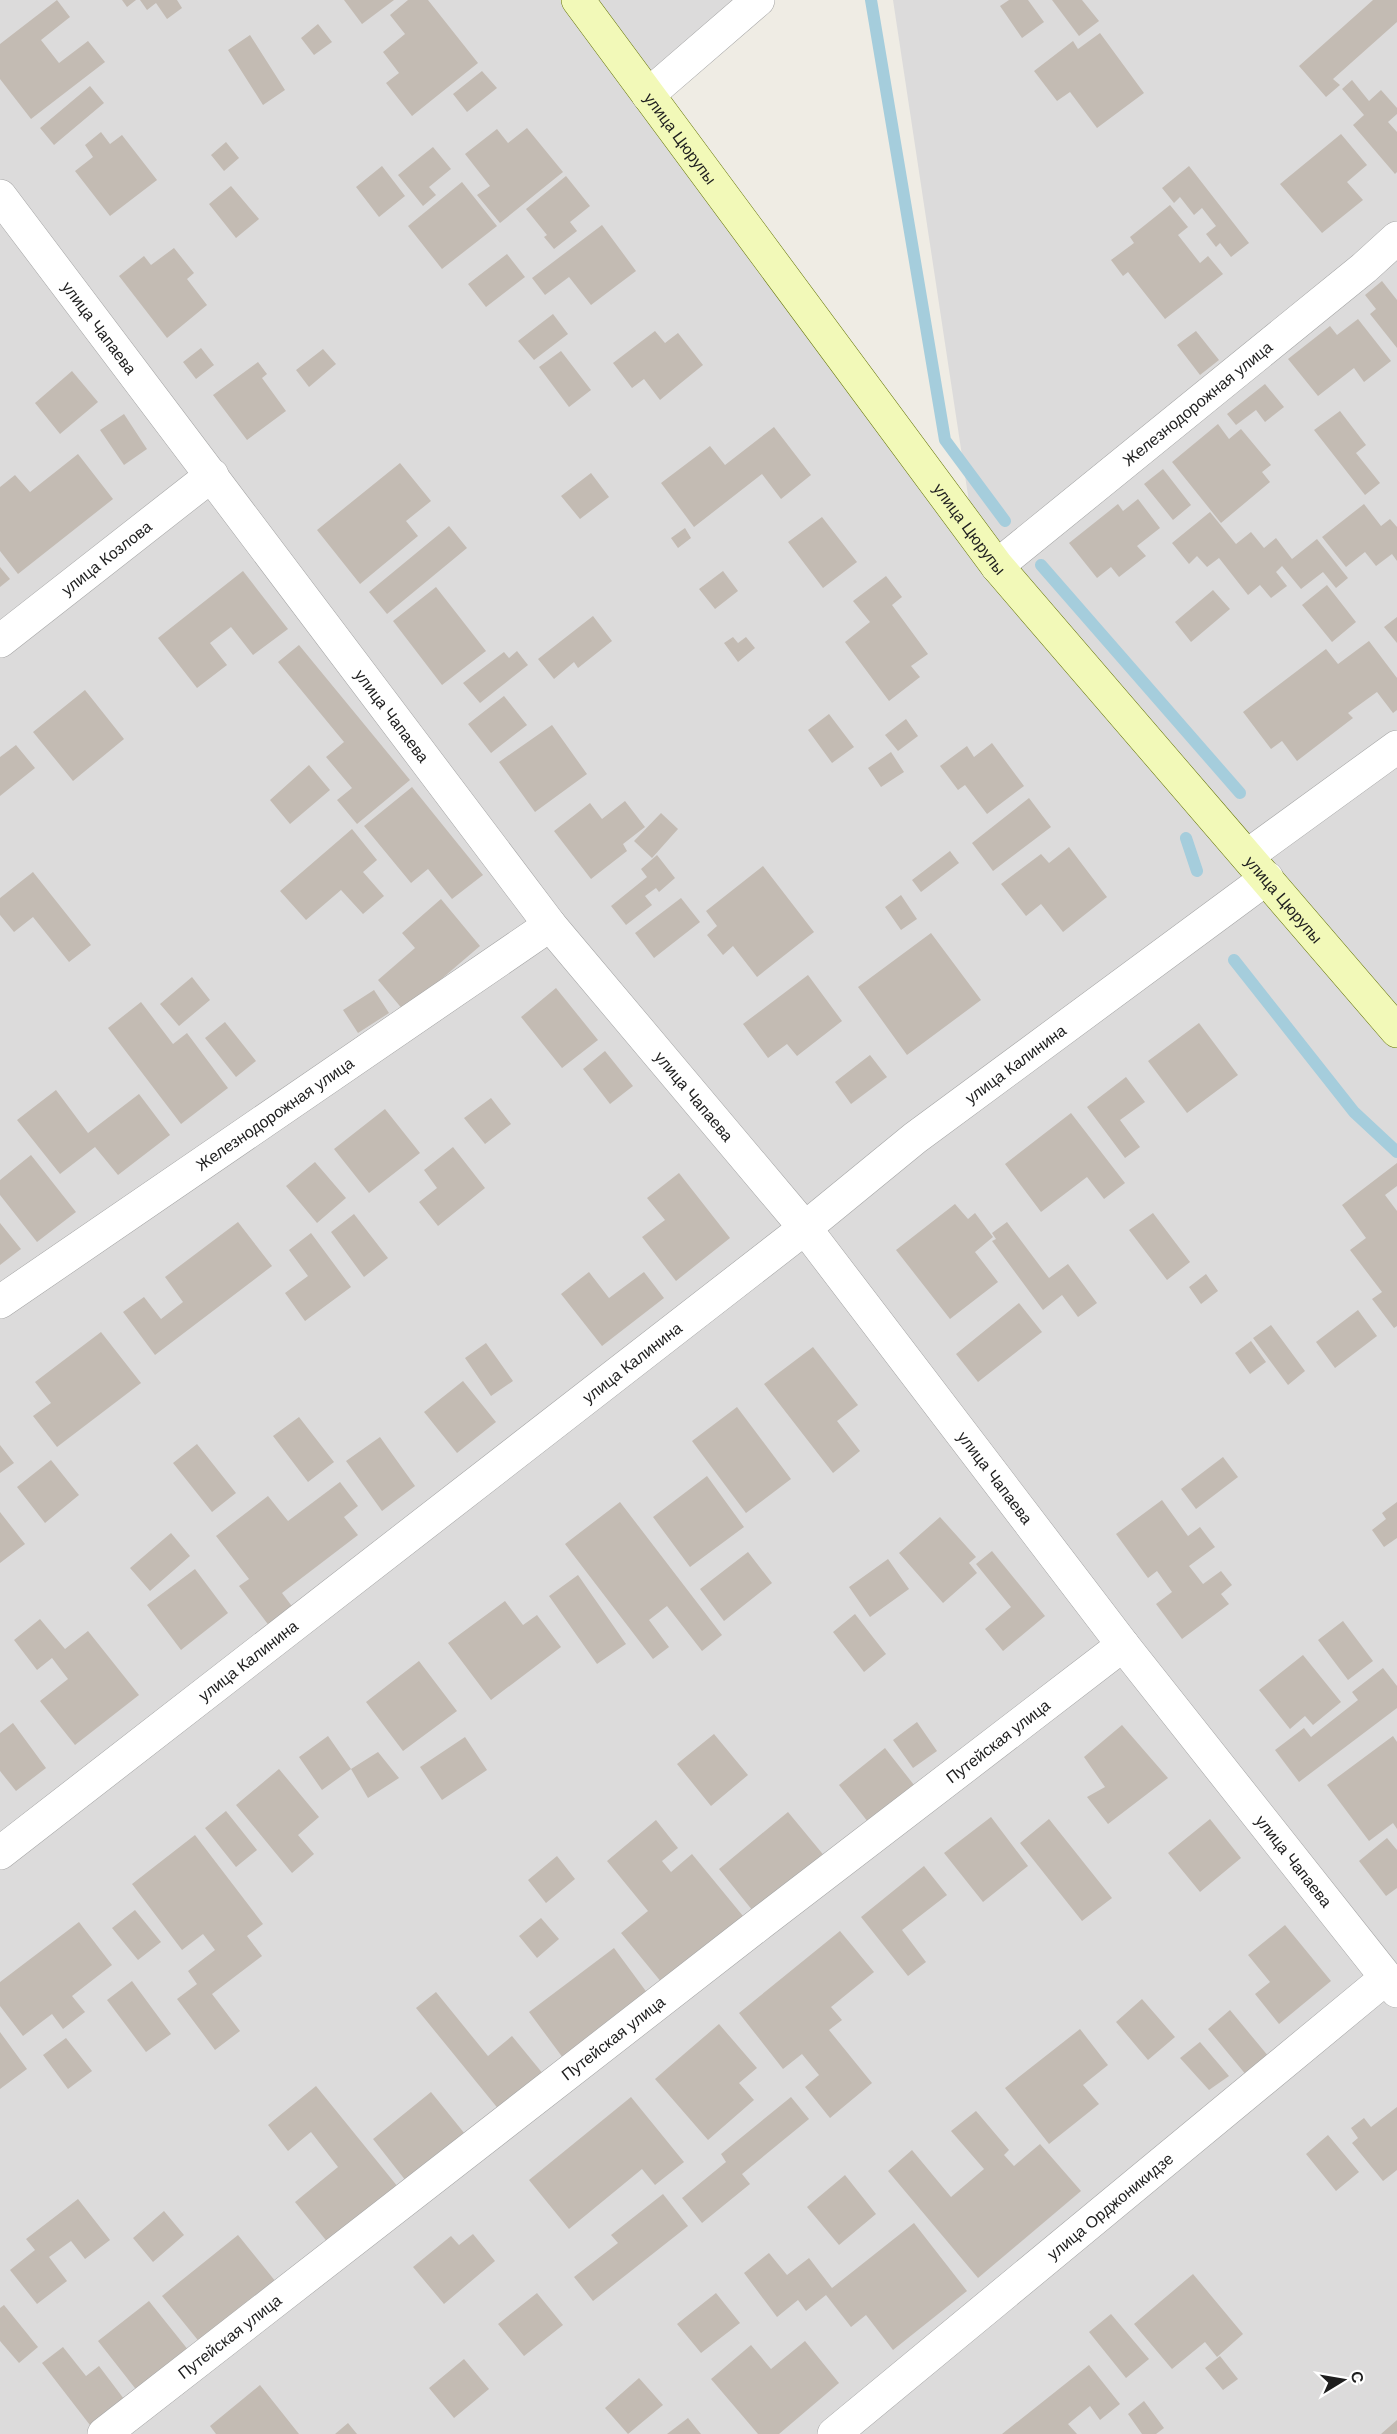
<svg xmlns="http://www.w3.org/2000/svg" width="1397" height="2434" font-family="Helvetica,sans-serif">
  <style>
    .residential { fill: #dcdbdb }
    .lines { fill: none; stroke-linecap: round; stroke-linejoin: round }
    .stream { stroke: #a5cddc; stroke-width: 12 }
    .building { fill: #c3bbb3 }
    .street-casing { stroke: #a5a5a5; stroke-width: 34 }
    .secondary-casing { stroke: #637306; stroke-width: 34 }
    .street { stroke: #fff; stroke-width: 33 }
    .secondary { stroke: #f2f9b8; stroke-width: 33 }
    .labels { text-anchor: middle; stroke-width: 5; stroke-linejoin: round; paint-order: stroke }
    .street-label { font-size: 16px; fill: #1e1e1e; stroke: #fff }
  </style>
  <rect width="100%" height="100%" fill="#efece4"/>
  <path class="residential" d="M0,0h743l-94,74 322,441 -78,-515h504v2434h-1397z"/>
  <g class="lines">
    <path class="stream" d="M871,0l74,440 60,81
      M1041,565l199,228
      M1186,838l11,33
      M1234,960l120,152 43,40"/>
  </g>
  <path class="building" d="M57,0l13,17 -29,23 18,23 29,-22 17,21 -74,57 -31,-40v-35z
    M122,0h14l-9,7z
    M140,0h37l5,8 -15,11 -11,-16 -9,7z
    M344,0h50l-32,24z
    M408,0h20l50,63 -66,53 -26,-33 13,-10 -16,-21 22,-18 -15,-19z
    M1009,0h19l16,22 -22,16 -22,-32z
    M1052,0h30l17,21 -20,15z
    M1373,0h24v22l-64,57 7,6 -14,12 -27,-31z
    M318,24l14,18 -18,13 -13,-17z
    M1100,33l44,60 -47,35 -27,-36 -13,9 -23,-30 39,-30 5,8z
    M250,35l35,55 -22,15 -35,-55z
    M482,71l15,17 -30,24 -14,-18z
    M1352,80l17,21 12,-11 16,18v6l-9,8 9,10v40l-2,2 -42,-49 11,-10 -22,-26z
    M90,86l14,17 -50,42 -14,-17z
    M527,128l36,44 -63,51 -23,-28 13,-9 -25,-32 32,-25 11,14z
    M101,132l9,12 12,-9 35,45 -47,36 -35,-45 18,-14 -8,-12z
    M1341,134l26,31 -20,17 16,18 -41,33 -42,-49z
    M226,142l13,16 -15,13 -13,-16z
    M433,147l18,22 -22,18 7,8 -13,11 -25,-31z
    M382,166l23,30 -26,21 -23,-30z
    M1189,166l60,77 -18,14 -11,-14 -4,4 -10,-13 10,-8 -14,-18 -8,7 -14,-18 -6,6 -12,-15z
    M566,176l24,30 -20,16 7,9 -23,18 -10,-12 3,-2 -21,-26z
    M462,182l35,44 -55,43 -34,-43z
    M231,186l28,33 -23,19 -27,-34z
    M1170,205l18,22 -10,8 22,28 8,-7 15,18 -58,45 -37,-47 -5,4 -12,-16 23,-17 -4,-6z
    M602,225l34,46 -45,34 -22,-28 -24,18 -13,-17z
    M174,248l20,25 -7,6 20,26 -40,33 -48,-62 25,-20 7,9z
    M507,254l18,23 -39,30 -18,-23z
    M1382,281l15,19v48l-27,-34 6,-5 -11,-14z
    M553,314l15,20 -34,26 -16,-19z
    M1358,319l33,42 -27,21 -10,-14 -36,28 -30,-37 42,-33 7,9z
    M655,331l10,12 13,-10 25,32 -43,35 -16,-21 -12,9 -19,-25z
    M1196,331l23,29 -19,15 -23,-30z
    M201,348l13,17 -18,14 -13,-17z
    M323,349l13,15 -27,23 -13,-17z
    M561,351l30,39 -22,17 -30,-40z
    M258,362l9,12 -5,4 24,33 -39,29 -34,-45z
    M72,371l26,31 -38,32 -25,-31z
    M1265,384l19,23 -19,15 -9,-12 -20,15 -9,-11z
    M1340,411l26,34 -10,8 24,30 -15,12 -51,-65z
    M124,414l23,35 -23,16 -24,-35z
    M1218,424l11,15 12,-10 30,36 -9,7 8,10 -49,41 -49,-61z
    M774,427l37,48 -30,24 -19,-25 -68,53 -33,-44 49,-37 15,19z
    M78,454l35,45 -95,75 -18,-23v-64l15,-12 15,17z
    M400,463l31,38 -25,20 12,15 -58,48 -43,-54z
    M1163,469l28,36 -18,15 -29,-36z
    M591,473l18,24 -29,22 -19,-23z
    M1138,499l22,29 -23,18 9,10 -27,21 -8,-10 -14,11 -28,-35 49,-39 5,7z
    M1364,504l17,22 9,-7 7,8v34l-5,-7 -16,12 -11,-14 -19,15 -24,-30z
    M1210,512l26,32 15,-12 13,16 12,-10 16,21 25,-20 31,39 -12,10 -13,-16 -22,17 -19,-23 -6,6 11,14 -16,12 -11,-13 -12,10 -29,-37 -12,9 -10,-11 -8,8 -17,-21z
    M822,517l35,45 -34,26 -35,-46z
    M449,526l18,22 -80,66 -18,-22z
    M685,528l6,10 -13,10 -7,-10z
    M0,567l10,12 -10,8z
    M243,571l45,58 -35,26 -22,-28 -21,16 17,22 -30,23 -39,-50z
    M723,571l15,20 -23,18 -16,-20z
    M886,576l16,21 -10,8 36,49 -17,12 9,11 -31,24 -44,-59 25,-20 -17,-21z
    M1327,585l29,37 -24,20 -30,-37z
    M436,587l50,64 -44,34 -49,-64z
    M1213,590l17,19 -39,33 -16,-20z
    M593,616l19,25 -34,27 -4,-6 -20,17 -16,-20z
    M1397,617v26l-13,-16z
    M733,637l5,6 8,-6 9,11 -17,14 -14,-19z
    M1369,641l28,37v32l-4,3 -16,-21 -29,21 5,5 -56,43 -15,-20 -11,8 -28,-37 83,-63 12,15z
    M299,645l111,135 -53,44 -20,-24 15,-12 -26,-31 18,-15 -66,-80z
    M517,651l11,14 -48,38 -17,-20 41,-31 5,6z
    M85,690l39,49 -51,42 -40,-49z
    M504,696l23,29 -36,28 -23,-29z
    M829,714l25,33 -22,16 -24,-33z
    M906,719l12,17 -20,15 -13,-16z
    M552,725l35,49 -52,38 -36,-50z
    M992,743l32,43 -37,28 -22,-29 -7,5 -18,-24 27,-20 7,11z
    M16,745l19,23 -35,28v-39z
    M891,752l13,20 -23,15 -13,-19z
    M309,765l21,25 -40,34 -20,-24z
    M412,787l71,88 -31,24 -24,-30 -17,14 -47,-57z
    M1029,798l22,29 -58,44 -21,-28z
    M625,801l20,26 -22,17 4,7 -36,28 -37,-48 36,-28 12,16z
    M661,813l17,16 -26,29 -18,-17z
    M352,829l25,31 -14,12 21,24 -21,18 -22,-24 -35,30 -26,-29z
    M1069,847l38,50 -44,35 -22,-28 -15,12 -25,-32 40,-30 8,9z
    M950,851l9,12 -38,29 -9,-12z
    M657,855l18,23 -16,14 -3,-4 -11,8 7,9 -26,20 -15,-19 36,-29 -6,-8z
    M763,866l51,66 -57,45 -24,-31 -10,9 -16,-20 10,-9 -11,-15z
    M33,872l58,73 -22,17 -36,-45 -19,15 -14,-17v-17z
    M901,895l16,24 -16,11 -16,-23z
    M681,898l19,24 -46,36 -19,-25z
    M441,899l39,47 -76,65 -26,-31 37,-32 -13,-15z
    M931,933l50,67 -74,55 -49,-68z
    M808,975l34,46 -45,35 -10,-12 -19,14 -25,-34z
    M192,977l18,23 -31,26 -19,-22z
    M556,988l42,52 -36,28 -41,-51z
    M374,990l15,23 -31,20 -15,-23z
    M141,1002l32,42 14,-11 41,55 -47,36 -73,-96z
    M225,1022l31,39 -20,16 -31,-39z
    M1199,1023l39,52 -51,38 -39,-52z
    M605,1051l28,35 -23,18 -27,-35z
    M870,1055l17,22 -36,27 -16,-22z
    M1126,1077l19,25 -25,18 20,27 -15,11 -38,-51z
    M56,1090l32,43 51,-39 31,41 -52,40 -23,-28 -35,27 -43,-54z
    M491,1098l20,26 -26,20 -21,-26z
    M385,1109l35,44 -51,40 -35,-44z
    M1071,1113l54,70 -21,16 -17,-22 -46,35 -36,-48z
    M453,1147l32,41 -47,38 -19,-24 18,-14 -13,-18z
    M31,1155l45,57 -39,30 -37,-47v-15z
    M315,1162l31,36 -29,25 -31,-37z
    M1397,1163v23l-12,9 12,16v115l-3,2 -22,-29 10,-7 -32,-42 16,-12 -24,-33z
    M679,1173l51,65 -54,43 -34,-44 23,-17 -18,-22z
    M955,1204l13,15 7,-6 18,24 -18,15 23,30 -48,37 -54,-69z
    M1153,1213l37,49 -23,18 -38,-50z
    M354,1214l34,44 -24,19 -33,-45z
    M238,1222l34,44 -117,89 -32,-43 21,-15 17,22 22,-17 -18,-25z
    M1007,1222l42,56 19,-14 29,39 -19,14 -16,-22 -19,15 -51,-69 4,-2 -4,-6z
    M0,1223l21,26 -21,16z
    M311,1233l40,54 -46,34 -20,-28 23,-17 -19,-26z
    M589,1272l20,26 35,-26 20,26 -62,48 -41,-52z
    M1206,1274l12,17 -17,13 -12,-17z
    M1019,1303l23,29 -64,50 -22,-28z
    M1358,1310l19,26 -42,32 -19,-26z
    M1271,1325l34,46 -17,14 -35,-47z
    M101,1332l40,51 -84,64 -24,-31 18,-13 -16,-21z
    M1251,1341l15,21 -16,12 -15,-21z
    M486,1343l27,38 -22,15 -26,-38z
    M813,1347l45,58 -21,16 23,30 -27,22 -69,-89z
    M463,1381l33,41 -39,31 -33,-41z
    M737,1407l54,72 -45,34 -54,-72z
    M299,1417l35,45 -26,20 -35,-46z
    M380,1437l35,49 -33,25 -36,-50z
    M197,1444l39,49 -24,19 -39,-49z
    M0,1445l14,18 -14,10z
    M1223,1457l15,20 -42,32 -15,-20z
    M51,1460l28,35 -34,28 -28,-36z
    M707,1476l37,51 -54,40 -37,-50z
    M340,1482l18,24 -14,11 14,18 -76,58 12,16 -24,18 -31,-41 10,-7 -33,-43 52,-40 20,25z
    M1162,1500l26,36 12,-9 15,20 -26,19 14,18 18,-13 11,14 -11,9 8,10 -47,35 -26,-35 16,-12 -15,-21 -9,7 -32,-44z
    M620,1502l102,133 -20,16 -35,-45 -18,14 20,27 -16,12 -88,-115z
    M1397,1502v36l-13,9 -12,-17 14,-11 -4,-6z
    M0,1512l25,32 -25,19z
    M940,1517l36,40 -7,6 8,10 -34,30 -44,-50z
    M171,1533l19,23 -40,35 -20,-23z
    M992,1551l53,65 -42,35 -18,-22 26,-22 -35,-43z
    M748,1552l24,31 -48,38 -24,-32z
    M888,1559l21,30 -39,28 -21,-30z
    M195,1569l33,44 -47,37 -34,-45z
    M578,1575l48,69 -29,20 -48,-68z
    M505,1601l18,24 14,-10 24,32 -70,53 -43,-57z
    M855,1614l31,40 -22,18 -31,-40z
    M40,1619l25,30 23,-18 51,64 -64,50 -35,-44 28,-22 -16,-21 -15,12 -23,-30z
    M1343,1621l30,40 -25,19 -30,-40z
    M1303,1655l38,47 -28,23 -8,-9 -15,13 -31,-39z
    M419,1661l38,50 -54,40 -37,-49z
    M1383,1668l14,18v22l-98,74 -24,-32 29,-22 7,9 47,-37 -6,-8z
    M917,1722l20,29 -24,17 -20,-28z
    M13,1723l33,45 -30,23 -16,-20v-38z
    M1122,1725l46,53 -60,46 -21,-27 18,-10 -21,-30z
    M714,1734l34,41 -37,31 -34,-42z
    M328,1736l23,33 -29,21 -23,-33z
    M1393,1736l4,6v87l-4,-6 -24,18 -42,-56z
    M465,1737l22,33 -45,30 -22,-33z
    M885,1748l29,37 -46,37 -29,-37z
    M378,1752l21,26 -31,20 -17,-29z
    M279,1769l40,48 -21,18 16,19 -22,19 -56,-68z
    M226,1811l31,39 -21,17 -31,-39z
    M788,1812l38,46 -69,58 -38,-47z
    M991,1817l37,49 -45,36 -39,-49z
    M1049,1819l63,79 -30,23 -62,-78z
    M1210,1819l31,39 -41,34 -32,-39z
    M656,1820l22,28 -16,13 9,11 21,-18 51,62 -81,67 -41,-50 27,-22 -41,-50z
    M195,1835l68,89 -16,12 15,20 -50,38 28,37 -25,19 -38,-51 20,-15 -9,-13 27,-21 -12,-16 -21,16 -50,-66z
    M1387,1838l10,12v38l-11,8 -27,-35z
    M557,1856l18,23 -29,24 -18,-23z
    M924,1866l23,29 -45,35 24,32 -18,14 -47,-59z
    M135,1910l26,32 -23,18 -26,-32z
    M541,1918l18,21 -22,19 -18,-22z
    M79,1922l33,43 -40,31 13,16 -22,17 -11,-15 -29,22 -23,-30v-24z
    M1285,1925l46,56 -52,43 -24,-30 15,-12 -22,-27z
    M840,1931l34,41 -43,35 11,13 -13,10 43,53 -42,35 -25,-31 14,-12 -17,-21 -19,15 -44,-56z
    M614,1948l34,46 -85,64 -34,-46z
    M132,1981l39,53 -25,18 -39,-52z
    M436,1992l52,64 24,-20 32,39 -44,36 -84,-103z
    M1142,1999l33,38 -27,23 -32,-38z
    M1230,2010l39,47 -22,19 -39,-47z
    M719,2024l38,44 -18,15 15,17 -46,40 -53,-61z
    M1080,2029l28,36 -25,20 16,19 -50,40 -44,-56z
    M0,2032l27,37 -27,20z
    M66,2038l26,33 -24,18 -25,-34z
    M1200,2042l29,34 -20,14 -29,-32z
    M316,2086l82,101 -69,57 -34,-42 43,-35 -27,-35 -23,19 -20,-26z
    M431,2092l34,42 -59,47 -33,-42z
    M631,2097l53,65 -29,23 -13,-16 -73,60 -40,-49z
    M791,2097l18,22 -67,55 8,10 -48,39 -20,-25 44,-36 -5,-8z
    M1397,2107v63l-14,11 -31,-38 6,-5 -7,-10 13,-10 7,9z
    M976,2111l33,39 -5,5 10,11 26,-22 41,47 -103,87 -90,-107 24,-21 39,47 33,-28 -33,-38z
    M1328,2135l31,37 -23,19 -30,-37z
    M845,2175l31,39 -37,31 -32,-38z
    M663,2194l25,32 -95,75 -19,-24 44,-34 -7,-8z
    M78,2199l32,41 -25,19 -14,-18 -22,16 18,24 -30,23 -27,-34 25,-20 -9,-11z
    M164,2211l20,24 -31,27 -20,-24z
    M914,2223l53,68 -74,59 -27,-35 -15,12 -25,-32 -20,16 -8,-11 -21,17 -33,-44 25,-20 18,22 22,-17 23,30z
    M473,2234l22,27 -51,43 -31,-37 38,-31 8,9z
    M238,2235l38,47 -75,62 -39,-48z
    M1193,2274l50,60 -26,23 -12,-15 -33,27 -38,-45z
    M537,2293l26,32 -39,31 -26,-32z
    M716,2293l24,30 -39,30 -24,-29z
    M149,2301l40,50 -51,41 -40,-51z
    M4,2305l34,42 -19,16 -19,-22v-33z
    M1111,2314l38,45 -23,19 -37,-46z
    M805,2341l34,42 -60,51h-21l-47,-55 40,-34 20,24z
    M63,2347l23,29 13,-10 28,37 -34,26 -51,-66z
    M1220,2356l18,23 -15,11 -18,-22z
    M464,2359l25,30 -35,29 -25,-30z
    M1089,2365l31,39 -20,16 -10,-14 -22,18 9,10h-75z
    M639,2378l24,27 -35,29 -23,-26z
    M260,2385l39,49h-83l-6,-8z
    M1144,2401l20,27 -8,6h-14l-14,-20z
    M688,2418l13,16h-34z
    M1397,2420v14h-16z
    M348,2423l9,11h-22z"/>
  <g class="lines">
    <defs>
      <g id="street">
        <path d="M648,95l110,-95"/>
        <path id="s1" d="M0,196l550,729 255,303 318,417 274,346"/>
        <path id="s2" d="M997,566l367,-298 33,-30"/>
        <path id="s3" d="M0,641l212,-166"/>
        <path d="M1247,856l150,-109"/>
        <path id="s4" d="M0,1302l550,-377"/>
        <path id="s5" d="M0,1853l805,-625 110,-90 352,-260"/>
        <path id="s6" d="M104,2434l658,-512 361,-277"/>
        <path id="s7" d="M834,2434l552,-456"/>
      </g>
      <g id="secondary">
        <path id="s8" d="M578,0l419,566 400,465"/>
      </g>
    </defs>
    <use href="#street" class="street-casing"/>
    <use href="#secondary" class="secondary-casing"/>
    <use href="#street" class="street"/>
    <use href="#secondary" class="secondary"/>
  </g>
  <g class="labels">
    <g class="street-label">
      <text dy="6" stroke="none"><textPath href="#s8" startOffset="172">улица Цюрупы</textPath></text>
      <text dy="6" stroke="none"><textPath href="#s1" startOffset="165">улица Чапаева</textPath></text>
      <text dy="6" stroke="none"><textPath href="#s2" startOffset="258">Железнодорожная улица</textPath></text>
      <text dy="6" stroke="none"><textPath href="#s8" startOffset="658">улица Цюрупы</textPath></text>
      <text dy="6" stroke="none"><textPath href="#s3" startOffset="135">улица Козлова</textPath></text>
      <text dy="6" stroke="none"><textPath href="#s1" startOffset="651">улица Чапаева</textPath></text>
      <text dy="6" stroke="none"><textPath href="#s8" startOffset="1144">улица Цюрупы</textPath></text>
      <text dy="6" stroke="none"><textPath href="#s5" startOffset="1286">улица Калинина</textPath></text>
      <text dy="6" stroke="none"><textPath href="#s1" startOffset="1137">улица Чапаева</textPath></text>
      <text dy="6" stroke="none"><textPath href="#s4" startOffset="333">Железнодорожная улица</textPath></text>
      <text dy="6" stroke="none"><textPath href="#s5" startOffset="800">улица Калинина</textPath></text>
      <text dy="6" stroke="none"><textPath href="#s1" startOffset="1623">улица Чапаева</textPath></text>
      <text dy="6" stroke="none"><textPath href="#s5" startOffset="314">улица Калинина</textPath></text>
      <text dy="6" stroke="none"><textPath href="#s6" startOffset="1131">Путейская улица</textPath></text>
      <text dy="6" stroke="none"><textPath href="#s1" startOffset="2109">улица Чапаева</textPath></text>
      <text dy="6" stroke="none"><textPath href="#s6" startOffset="645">Путейская улица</textPath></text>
      <text dy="6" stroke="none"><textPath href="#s7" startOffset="358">улица Орджоникидзе</textPath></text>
      <text dy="6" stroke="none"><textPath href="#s6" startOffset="159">Путейская улица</textPath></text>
    </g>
  </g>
  <g transform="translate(1343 2380) rotate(79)" stroke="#ffffff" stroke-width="4.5" paint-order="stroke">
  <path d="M0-4.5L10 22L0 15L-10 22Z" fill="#1e1e1e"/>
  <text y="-9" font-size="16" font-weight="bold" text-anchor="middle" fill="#1e1e1e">С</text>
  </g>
</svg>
